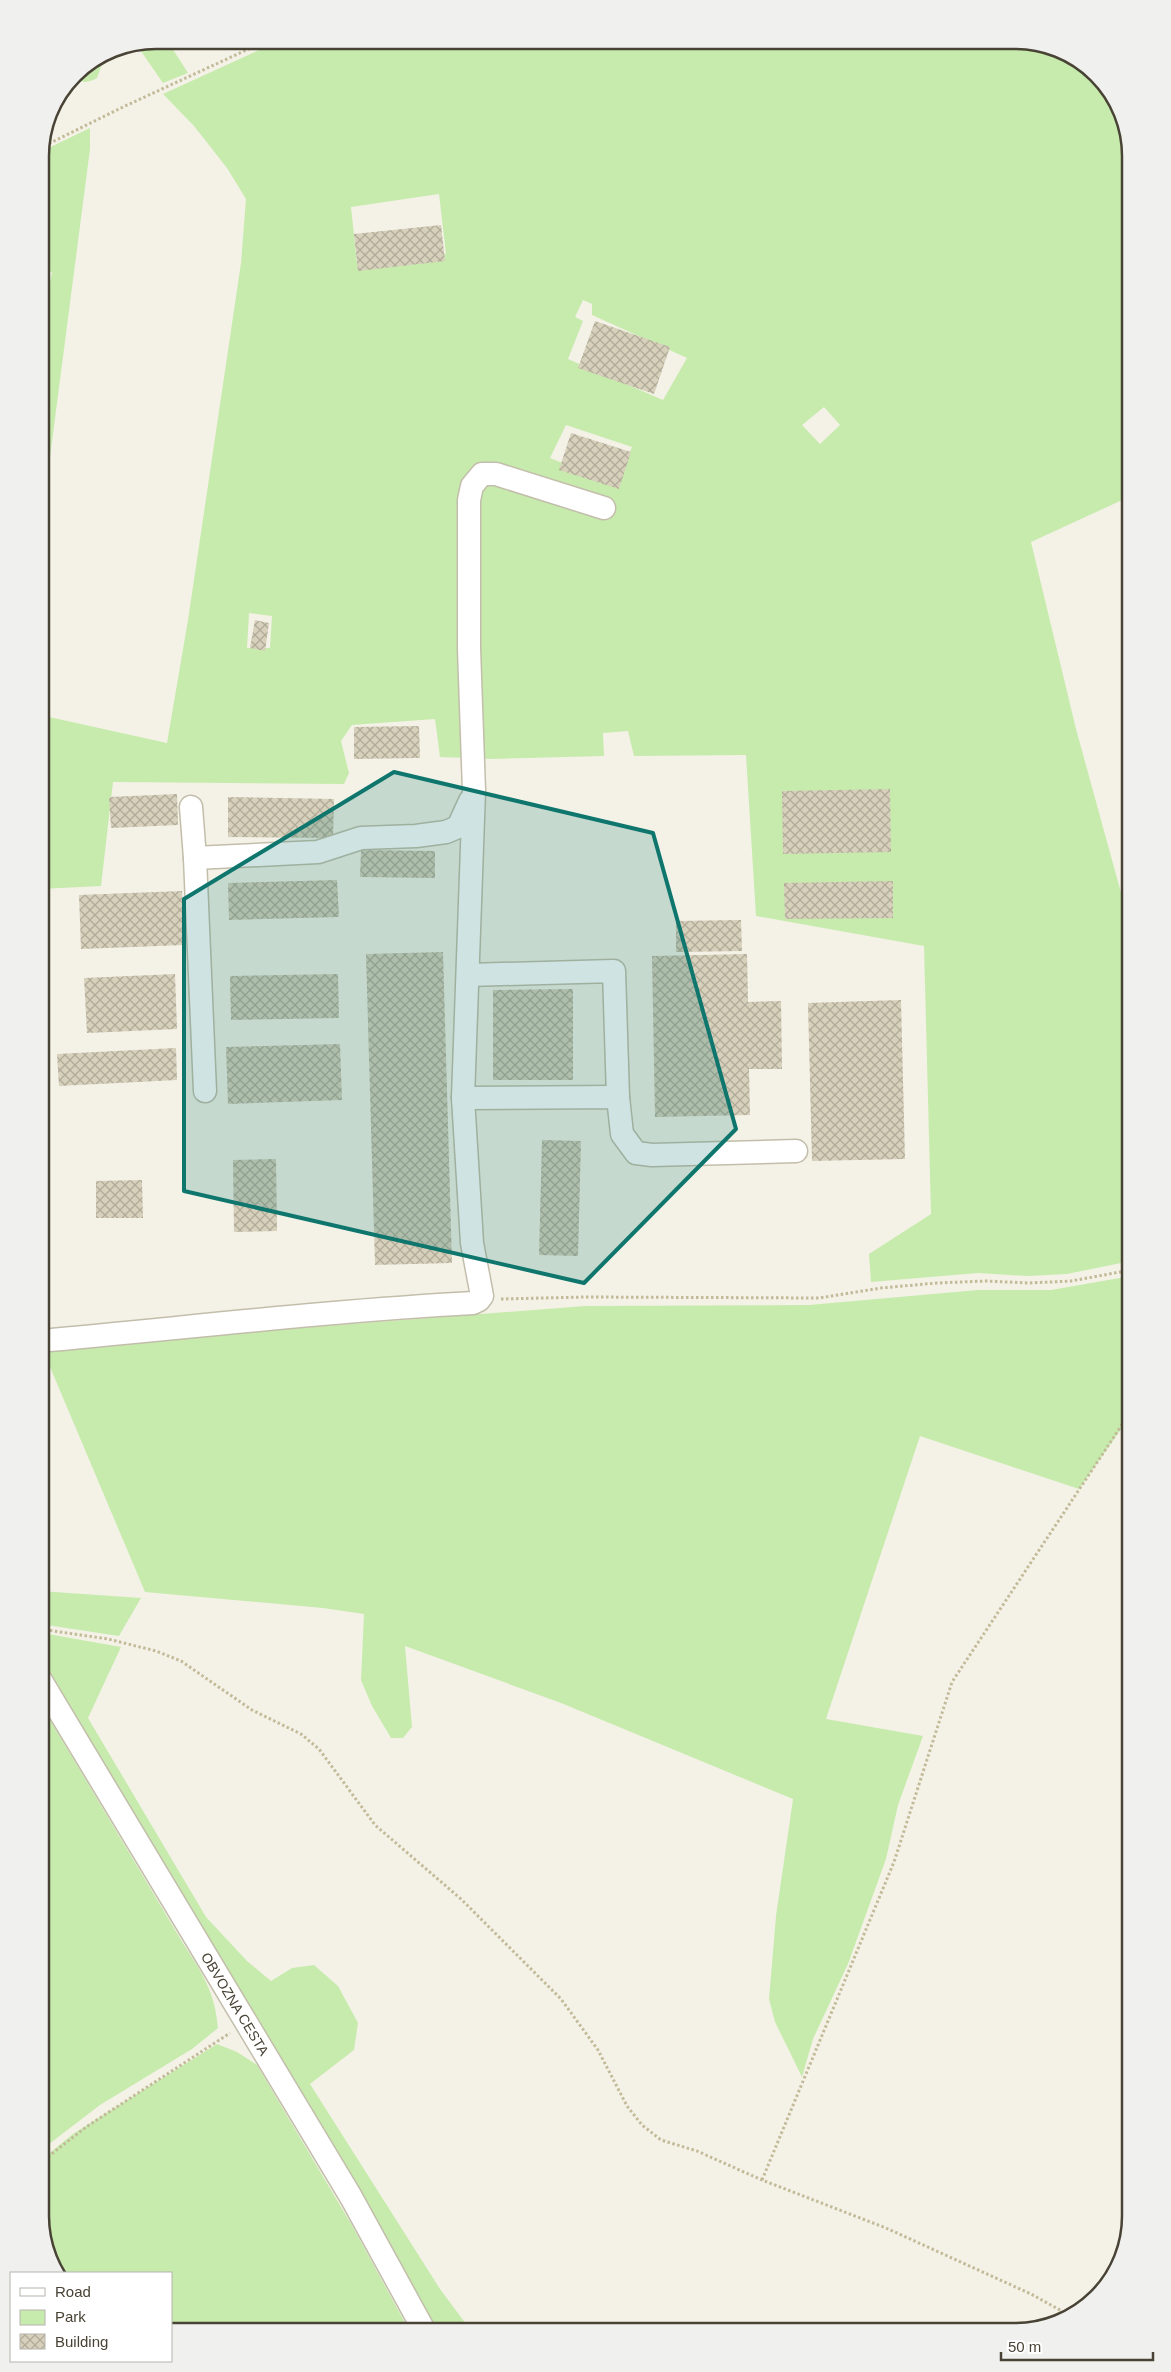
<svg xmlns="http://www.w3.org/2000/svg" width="1171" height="2372" font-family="Arial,sans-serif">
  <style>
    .green { fill: #c7ebad; fill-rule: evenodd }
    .building { fill: url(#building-cross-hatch) }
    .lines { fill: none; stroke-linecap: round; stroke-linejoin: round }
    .minor-casing { stroke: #c3beab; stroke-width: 25 }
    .path { stroke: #c3ba99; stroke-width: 3; stroke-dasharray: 2.5 2.5; stroke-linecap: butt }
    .minor { stroke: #fff; stroke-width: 22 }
    .marked { fill: #0f766e; fill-opacity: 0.2; stroke: #0f766e; stroke-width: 4; stroke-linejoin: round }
    .labels { text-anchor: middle; stroke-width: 5; stroke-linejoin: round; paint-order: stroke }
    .street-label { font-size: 14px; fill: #484335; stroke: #fff }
    .rim { fill: none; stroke: #484335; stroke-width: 2.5 }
  </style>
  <defs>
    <pattern id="building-cross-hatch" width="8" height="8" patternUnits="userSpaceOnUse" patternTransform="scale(1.25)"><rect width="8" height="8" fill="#d7d0bb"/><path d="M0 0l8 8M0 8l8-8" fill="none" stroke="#b0aa99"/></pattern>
  </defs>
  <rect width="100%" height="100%" fill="#f4f2e7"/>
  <path class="green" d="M156,40h11l21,33 -25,10 -27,-39z
    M281,40h742l62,24 37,48 9,44v340l-100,46 45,187 55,200v332l-64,13 -39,2 -50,-3 -107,9 -2,-28 62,-40 -7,-268 -168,-30 -10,-161 -112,1 -6,-25 -25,2 1,23 -110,3 -54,-2 -5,-38 -83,6 -11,16 8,32 -5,11 -231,-2 -12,104 -61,3v-174l127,28 21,-123 53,-357 5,-64 -19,-31 -33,-42 -31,-32zM439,194l7,60 -89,9 -6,-56zM583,300l9,4v11l95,43 -24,42 -95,-41 15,-38 -8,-4zM824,407l16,18 -20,19 -18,-19zM566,425l66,22 -17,37 -65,-26zM249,613l23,3 -2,32h-23z
    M106,53l-9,25c-8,5 -17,6 -24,-2z
    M90,128v21l-43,331 -7,38v-184l12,-62 -12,-2v-118z
    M1131,1276v139l-52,74 -159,-53 -94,283 97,17 -25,69 -12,54 -38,105 -35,75 -11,38 -27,-55 -6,-23 7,-83 17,-117 -232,-96 -156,-57 7,81 -9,11h-12l-19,-32 -11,-26 3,-66 -41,-6 -178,-16 -103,-244 543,-42 224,-1 169,-15h73z
    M40,1591l101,7 -22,38 -79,-12z
    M40,1634h8l73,13 -33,71 118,199 41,44 24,20 21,-13 22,-3 24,21 20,37 -4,27 -44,34 130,205 32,43h-36l-62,-114 -334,-563z
    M40,1703l144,242c19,29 31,48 34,83l-26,21 -92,56 -60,46z
    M217,2044l20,8 20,13 97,164 56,103h-239v-59h-112c-24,-30 -19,-75 -19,-112l33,-27z"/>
  <path class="building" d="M441,225l4,36 -87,10 -4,-37z
    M595,321l75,26 -16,47 -76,-26z
    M571,433l60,19 -12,37 -60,-19z
    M255,620l14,3 -4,28 -15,-3z
    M419,726l1,32 -66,1v-32z
    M890,789l1,63 -108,2 -1,-63z
    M177,794l1,31 -67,3 -2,-31z
    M228,797l106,2 -1,39 -105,-1z
    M361,850l74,1v27l-75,-1z
    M337,880l2,37 -110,3 -1,-37z
    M893,881v37l-108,1 -1,-36z
    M182,891l2,54 -103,4 -2,-54z
    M741,920l1,31 -66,1v-31z
    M443,952l9,311 -77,2 -9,-311z
    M747,954l1,48 33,-1 1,68h-33l1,46 -95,2 -3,-161z
    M175,974l2,55 -90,4 -3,-55z
    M338,974l1,44 -108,2 -1,-44z
    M573,989v91h-80v-90z
    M901,1000l4,159 -93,2 -4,-158z
    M340,1044l2,56 -114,4 -2,-57z
    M176,1048l1,32 -118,6 -2,-32z
    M542,1140l39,1 -3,115 -39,-1z
    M276,1159l1,72 -43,1 -1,-72z
    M142,1180l1,38h-47v-37z"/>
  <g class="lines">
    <defs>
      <g id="minor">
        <path d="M191,807l4,51 123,-6 43,-14 55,-2 30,-4 12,-5 12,-26"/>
        <path d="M195,858l10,233"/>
        <path d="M468,975l146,-4 4,126"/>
        <path d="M463,1098l155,-1 4,37 14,19 16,2 144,-4"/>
        <path d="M40,1341c144,-13 288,-30 433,-38l6,-3 3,-4 -10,-53 -9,-145 11,-307 -5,-142v-149l3,-14 10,-12h14l108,34"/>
        <path id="s1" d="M40,1679l311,518 74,135"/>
      </g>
    </defs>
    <use href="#minor" class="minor-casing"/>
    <path class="path" d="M40,148l83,-41 145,-67
      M501,1299l84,-2 234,1 62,-10 56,-5 49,-2 43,2 42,-2 60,-11
      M40,1629l68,10 48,12 25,10 71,49 49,24 18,15 56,76 86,74 100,100 37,51 29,56 15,19 19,15 36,11 65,29 124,48 145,66 38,21
      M40,2163l46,-36 144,-94
      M762,2180l132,-318 58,-180 179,-271"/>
    <use href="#minor" class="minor"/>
  </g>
  <path class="marked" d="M394,772l259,61 83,296 -152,154 -400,-92v-292z"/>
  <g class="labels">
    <g class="street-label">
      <text dy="5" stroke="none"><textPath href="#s1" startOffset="379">OBVOZNA CESTA</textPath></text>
    </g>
  </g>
  <path d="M0 0H1171V2372H0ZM156 49H1015A107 107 0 0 1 1122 156V2216A107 107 0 0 1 1015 2323H156A107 107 0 0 1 49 2216V156A107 107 0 0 1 156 49Z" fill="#f0f0ef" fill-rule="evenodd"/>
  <path class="rim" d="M156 49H1015A107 107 0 0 1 1122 156V2216A107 107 0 0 1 1015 2323H156A107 107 0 0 1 49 2216V156A107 107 0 0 1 156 49Z"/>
  <rect x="10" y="2272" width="162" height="90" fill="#ffffff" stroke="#b6b4ae"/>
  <rect x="20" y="2288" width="25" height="8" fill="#ffffff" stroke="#b6b4ae"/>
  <text x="55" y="2297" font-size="15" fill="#484335">Road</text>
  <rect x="20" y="2310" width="25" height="15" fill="#c7ebad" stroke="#b6b4ae"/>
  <text x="55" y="2322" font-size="15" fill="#484335">Park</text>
  <rect x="20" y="2334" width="25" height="15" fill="url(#building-cross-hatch)" stroke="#b6b4ae"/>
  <text x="55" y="2347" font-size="15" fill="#484335">Building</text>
  <path d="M1001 2352v8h152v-8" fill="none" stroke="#484335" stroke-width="2.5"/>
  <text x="1008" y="2352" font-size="15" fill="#484335" stroke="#ffffff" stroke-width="4" paint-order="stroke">50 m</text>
</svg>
